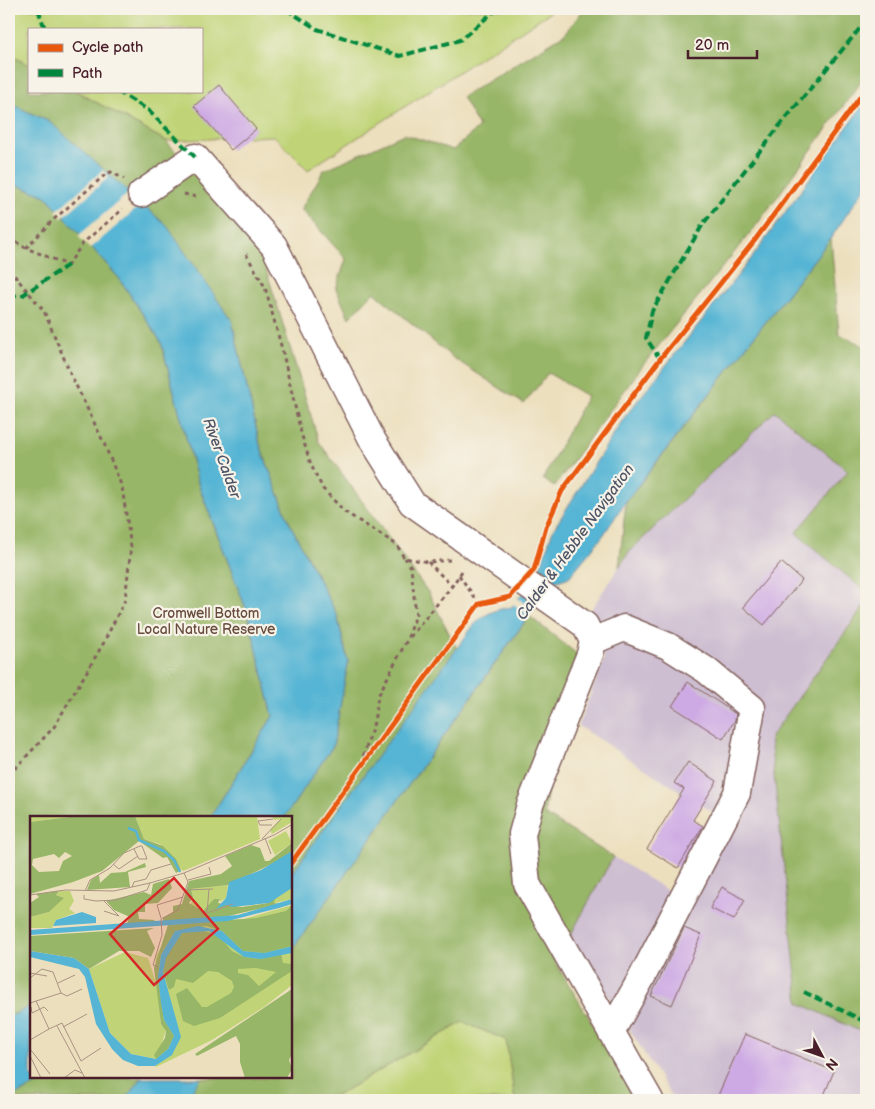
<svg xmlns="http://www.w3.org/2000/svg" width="875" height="1109" font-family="'Balsamiq Sans',sans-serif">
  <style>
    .industrial { fill: #cebed1 }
    .green { fill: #c0d477; stroke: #857a51 }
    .forest { fill: #98b668; stroke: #716a4a }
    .water { fill: #56b5d4; stroke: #506a80 }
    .pier { fill: #ecdfbd }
    .building { fill: #ceaae4 }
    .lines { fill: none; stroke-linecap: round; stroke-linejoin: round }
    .minor-casing { stroke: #83625e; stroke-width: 29 }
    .path { stroke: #83625e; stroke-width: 3; stroke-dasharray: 4 4; stroke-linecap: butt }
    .minor { stroke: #fff; stroke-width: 26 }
    .quiet { stroke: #00873e; stroke-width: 4; stroke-dasharray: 8 4; stroke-linecap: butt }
    .cycleway-casing { stroke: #f7f3e8; stroke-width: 8 }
    .cycleway { stroke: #e8590c; stroke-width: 5 }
    .labels { text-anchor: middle; stroke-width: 4.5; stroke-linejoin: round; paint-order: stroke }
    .park-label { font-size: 14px; fill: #684c3e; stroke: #f7f3e8 }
    .water-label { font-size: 15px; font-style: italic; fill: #4e5466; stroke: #f7f3e8 }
    .inset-river { fill: none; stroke: #56b5d4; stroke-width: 2.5 }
    .inset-road { fill: none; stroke: #ab9283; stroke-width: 1 }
    .view { fill: #d62828; fill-opacity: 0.15; stroke: #d62828; stroke-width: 2.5 }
    .inset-edge { fill: none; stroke: #4a1f2b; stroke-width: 2.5 }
  </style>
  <rect width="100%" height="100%" fill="#f7f3e8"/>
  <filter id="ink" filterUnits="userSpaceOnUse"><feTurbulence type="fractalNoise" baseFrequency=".02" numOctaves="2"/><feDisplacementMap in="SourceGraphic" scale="10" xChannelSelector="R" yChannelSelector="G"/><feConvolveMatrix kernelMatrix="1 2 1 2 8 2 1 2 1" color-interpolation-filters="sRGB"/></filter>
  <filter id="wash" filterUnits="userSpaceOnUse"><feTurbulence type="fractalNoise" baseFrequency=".0096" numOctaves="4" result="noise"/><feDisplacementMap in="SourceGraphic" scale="20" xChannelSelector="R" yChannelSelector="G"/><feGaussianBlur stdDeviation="1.12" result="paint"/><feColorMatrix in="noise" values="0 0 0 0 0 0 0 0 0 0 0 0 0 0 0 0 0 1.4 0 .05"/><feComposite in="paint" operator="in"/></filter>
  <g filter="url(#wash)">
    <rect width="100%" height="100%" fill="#ecdfbd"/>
    <path class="industrial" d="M775,411l73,60 -52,62 70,59v11l-96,136 29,263 67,32v66h-192l-104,-164 43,-79 57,35 44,-79 -136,-87 26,-67 -16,-45 41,-62z"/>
    <path class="green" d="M9,9h546l-247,161 -34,-34 -108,5 -90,-50h125v-62h-172v36l-20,-11z
      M463,1022l43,18 9,60h-186z"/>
    <path class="forest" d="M584,9h282v66l-108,148 -115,142 -89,122 -11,-8 44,-83 -39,-23 -24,31 -72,-47 -78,-65 -25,26 -13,-29 10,-30 -45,-50 23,-39 80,-36 49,16 26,-23 -17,-30 103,-63z
      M9,54l20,11v26h47l90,50 92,102 61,199 109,150 29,57 -166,225v-56h-7l49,-72 15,-84 -11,-47 -48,-93 -29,-77 -28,-124 -182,-199 -41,-19z
      M9,182l37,14 73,82 42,64 38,144 49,128 25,102 -63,102h-179v188l-22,11z
      M831,238l8,96 27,13v245l-70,-59 52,-62 -73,-60 -146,141 -10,15 7,-65z
      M866,603v431l-67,-31 -29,-265z
      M529,616l48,38 -14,41 -19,119 69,43 -43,79 -18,21 87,143h-124l-9,-60 -43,-18 -134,78h-144l16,-22h90v-127z
      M51,1078h91l-17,22h-116v-2z"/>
    <path class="water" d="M866,101v85l-35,52 -205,263 -24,36 -33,40 -17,6 -261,368v-77l183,-249c11,-12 23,-16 38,-18l26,-34 15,-43 71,-112 130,-163z
      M9,103l41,19 117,104 65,95 28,124 29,77 48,93 11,47 -15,84 -49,72h-74l63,-102 -25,-102 -49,-128 -38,-144 -42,-64 -73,-82 -37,-14z
      M31,1006v72h20l-42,20v-81z
      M142,1078h59l-16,22h-60z"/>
    <path class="pier" d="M103,170l6,7 -47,41 -6,-7z
      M131,191l13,11 -54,47 -12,-13z
      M516,597l19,14 -4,6 -19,-14z"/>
    <g id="blocks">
      <path class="building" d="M219,85l37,44 -25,21 -37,-44z
        M781,562l21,18 -38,45 -21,-18z
        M688,682l48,32 -1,6 -12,19 -51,-33z
        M688,762l29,19 -24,39 10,6 -25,42 -31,-19 37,-60 -10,-6z
        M722,887l23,13 -11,20 -24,-12z
        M684,928l17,7 -29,70 -21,-9z
        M745,1034l89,37 -12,29h-106z"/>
    </g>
  </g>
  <g filter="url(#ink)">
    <use href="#blocks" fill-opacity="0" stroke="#83625e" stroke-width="1"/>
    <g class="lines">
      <defs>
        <path id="minor" d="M141,194l54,-37 79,89 99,195 39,62 173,122 8,16 -3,13 -60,151 -8,29 5,50 123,216
          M593,641l31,-13 44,18 38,24 46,38 -15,85 -96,186 -30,53"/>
      </defs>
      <use href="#minor" class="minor-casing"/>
      <path class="path" d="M184,194l13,3
        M9,238l17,10 42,17 15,-22 40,-34
        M26,248l26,-27 54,-47 5,-2 13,7
        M246,254l19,33 17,62 19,84 10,32 12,24 22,23 52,33 7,13 24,4 22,-2
        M9,269l35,42 27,64 32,66 19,46 9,60 -6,53 -22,44 -49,83 -45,48
        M428,562l24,24 12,-18
        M459,575l20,29
        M410,637l42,-51
        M361,764l13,-42 4,-26 29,-56 9,-25 -5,-48 -6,-9"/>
      <use href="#minor" class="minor"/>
      <path class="quiet" d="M38,9l7,20
        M286,9l31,20 83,27 60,-16 37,-31
        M117,91l31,19 47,47
        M9,296l14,-1 45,-30
        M660,359l-14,-21 6,-27 51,-87 74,-95 89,-108
        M804,992l62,30"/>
      <defs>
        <path id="cycleway" d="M291,863l188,-259 31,-7 24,-27 12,-43 16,-36 98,-132 95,-119 111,-151"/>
      </defs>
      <use href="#cycleway" class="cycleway-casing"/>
      <use href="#cycleway" class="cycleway"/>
    </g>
  </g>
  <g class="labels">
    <g class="park-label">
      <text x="206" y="618">Cromwell Bottom<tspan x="206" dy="16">Local Nature Reserve</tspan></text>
    </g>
    <g class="water-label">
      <text transform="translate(222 458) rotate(70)" y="5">River Calder</text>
      <text transform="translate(575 542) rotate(-54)" y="5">Calder &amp; Hebble Navigation</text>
    </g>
  </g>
  <g transform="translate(30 816)">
    <rect width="262" height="262" fill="#ecdfbd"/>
    <path d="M0,0h47l-47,6zM105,0h122l3,23 -77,32 -23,-27 -16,-5zM242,0h20v6l-20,12 -2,-4 11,-11 -7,1zM256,15l6,12 -17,12 -7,-14zM198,69l-2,13 -6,4v-3h-6l-8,11 -16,-4 3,-9 -2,-8zM262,72v11l-21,5 4,-6zM29,75h11l4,10 -5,8 6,4 -19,7 -4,8h-22v-11l19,-5 14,-14 -7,-3zM262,89v80l-28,22 -52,33 -56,27v-8l-25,-5 -21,-21 -21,-64 36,-17 23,6 9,28 4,38 5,6 -5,16 11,-5 -8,-21 -9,-63 8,-13 5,-19 76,-6z" fill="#c0d477"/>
    <path d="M47,0h58l9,23 19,7 13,13 5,11 -5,3 -9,-16 -4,1 -24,-17 -37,30 -29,11 -43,12v-72zM35,36l7,4 -9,5 -4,10 -20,1 -7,-7 1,-6 21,-5 5,4zM262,27v8l-8,7 -56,27 -37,4 2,8 -4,6 14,8 11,-12h6l-2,4 24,4 26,-4 7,-5 -1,5 6,1 -56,13 -61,6v-5l10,-6v-6l9,-2 7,-23 32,-7 11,-8 -7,-10 26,-11 9,3 5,13h4zM115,47l1,4 -18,5 2,15 -43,3 4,-10 8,-5 1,8 11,-10 14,-1zM139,63l3,9 -14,15 -13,1v8h-7l1,7 16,1 -4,3 -25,2 4,-8 -16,-7 -8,-9 38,-9 7,3 2,-11zM29,75l-3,4 8,3 -15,14 -19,5v-14l9,-6 -3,-3zM262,89v41l-28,7 -21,-2 -21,-20 -16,-5 -31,5 -14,24 -3,21 6,44 10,16 -6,13 -12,10 -2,-4 11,-17 1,-7 -5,-7 -7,-56 14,-43 88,-7 30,-7zM124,112l-7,3 8,17 -4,9 -12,-6h-20l-30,18 -15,-11 -44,-7v-15zM170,114l18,5 14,16 12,6 17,2 20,-6 2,10 9,1v7l-72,47 -26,8 -11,-5 -7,-27 11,-6 15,19h5l24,-14 3,-6 -2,-6 -14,-9 -10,-1 -15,12 -17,-4 -2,8 -5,3 -6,-18 2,-14 17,-25zM226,152l20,4 -17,14 -11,-11 -10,-2v-4zM262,173v65l-3,6 3,9 -5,9h-42l-5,-16v-18l-4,-8 -39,20 -2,-2z" fill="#98b668" fill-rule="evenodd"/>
    <path d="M262,35v37l-23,15 -37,4 -6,-2 -10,4 10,-11 3,-16 32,-12zM262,83v5l-13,4 -51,13 -198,14v-5l208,-15zM52,96l14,5v6l-43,3 3,-6zM168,110l24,5 21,20 21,2 29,-7 -1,7 -31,6 -17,-2 -35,-26 -27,2 -16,25 -3,14 18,65 -9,18 -17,11h-17l-15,-6 -11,-11 -16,-25 -11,-47 -6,-8 -49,-12v-6l44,7 15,11 21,64 21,21 25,5 12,-10 6,-13 -10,-16 -3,-17 -3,-27 3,-21 14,-24z" fill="#56b5d4"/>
    <path class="inset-river" d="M98,12l8,3 3,9 25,11 10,9 6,12"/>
    <path class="inset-road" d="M242,9h-12l-2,-4 15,-2M235,22l6,16M232,23l19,-20M83,48l6,5 19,-13M158,64l23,-6 -2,-7M102,71l2,-5 12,-3 5,-9 20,-6M179,73l-2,24 26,-9M156,74l27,-1M55,75l5,-11 20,-12 14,-15 16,-7h2l5,13h-8l-5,-10M0,79l35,-5 49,1 36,-8 34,-10 90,-38 19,-11M54,79v4l12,2 20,-1 31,-10 3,-7M74,95l15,5 -15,-15M131,102l-4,-13 26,-8M128,151l-5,-2 9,-30 -1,-16 17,-9 10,-28 -4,-9M0,157l17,3M0,162l12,-9 11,3 8,21 -31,10M28,167l17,-8M31,177l6,3 15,-7M1,191l1,6 12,-6 4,4M27,210l28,52M33,211l24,-13M19,213l13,-6 19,38 20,-13M0,224l19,-11 -13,-28M0,233l20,25M0,240l11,22M34,262l11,-8 7,3"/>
    <path class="view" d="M144,62l44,51 -64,56 -44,-51z"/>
    <rect width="262" height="262" class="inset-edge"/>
  </g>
  <rect width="875" height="1109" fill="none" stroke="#f7f3e8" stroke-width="30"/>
  <rect x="28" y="28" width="175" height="65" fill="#f7f3e8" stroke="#b29e9c"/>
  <rect x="38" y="44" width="25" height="8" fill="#e8590c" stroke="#b29e9c"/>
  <text x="72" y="52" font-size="15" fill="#4a1f2b">Cycle path</text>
  <rect x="38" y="69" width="25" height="8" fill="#00873e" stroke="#b29e9c"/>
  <text x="72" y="78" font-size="15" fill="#4a1f2b">Path</text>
  <g transform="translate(822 1056) rotate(131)" stroke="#f7f3e8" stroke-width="4" paint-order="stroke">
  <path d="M0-4L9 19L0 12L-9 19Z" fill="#4a1f2b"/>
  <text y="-8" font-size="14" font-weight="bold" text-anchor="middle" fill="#4a1f2b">N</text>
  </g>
  <path d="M688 50v8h69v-8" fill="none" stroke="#4a1f2b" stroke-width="2.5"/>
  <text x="695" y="50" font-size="15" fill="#4a1f2b" stroke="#f7f3e8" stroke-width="4" paint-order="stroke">20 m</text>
</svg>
